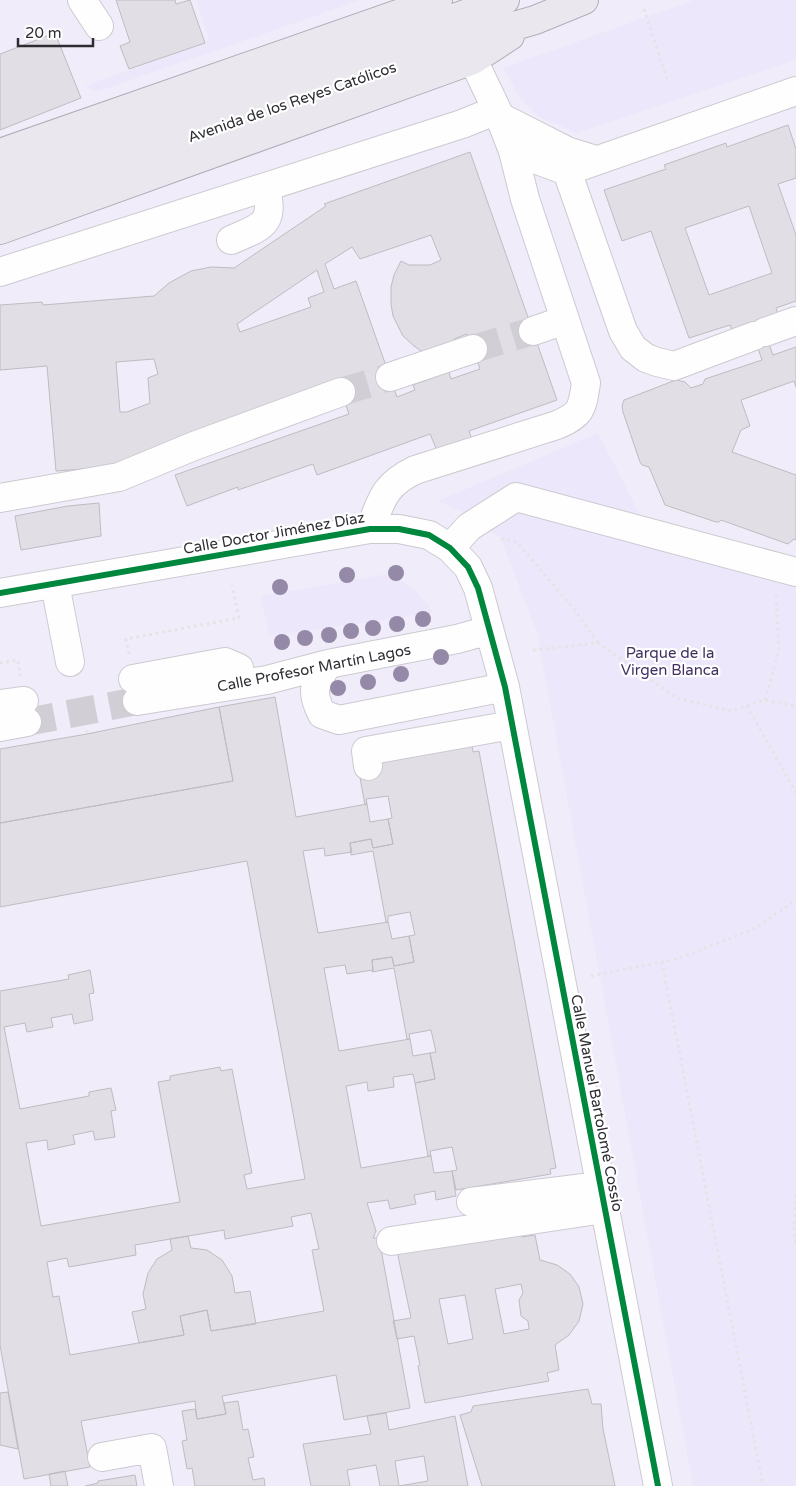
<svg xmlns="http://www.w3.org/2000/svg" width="796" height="1486" font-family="'Varela Round',sans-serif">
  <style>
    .built { fill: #f0ecf9 }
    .green { fill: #ede7fc }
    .building { fill: #e1dfe5; stroke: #bebcc1; fill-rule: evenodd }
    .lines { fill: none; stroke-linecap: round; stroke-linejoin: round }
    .minor-tunnel { stroke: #d1cfd5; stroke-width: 28; stroke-dasharray: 28 14; stroke-linecap: butt }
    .minor-casing { stroke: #cccad0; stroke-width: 30 }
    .major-casing { stroke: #b1adb9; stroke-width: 30 }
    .path { stroke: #e4e3e5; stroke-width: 3; stroke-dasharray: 2.5 4; stroke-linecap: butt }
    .minor { stroke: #fefeff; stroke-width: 28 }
    .major { stroke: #eae8ee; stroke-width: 28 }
    .cycleway-casing { stroke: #fff; stroke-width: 9 }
    .cycleway { stroke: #00873e; stroke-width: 6 }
    .tree { fill: #948aa7 }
    .labels { text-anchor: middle; stroke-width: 4.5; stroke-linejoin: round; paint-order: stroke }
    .street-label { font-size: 15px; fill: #2f2d33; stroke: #fff }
    .park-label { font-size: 15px; fill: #423061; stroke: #fff }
  </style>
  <rect width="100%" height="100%" fill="#f9f7fd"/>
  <path class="built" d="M0,0h796v1486h-796z"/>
  <path class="green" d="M196,0h165l-265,92 -11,-6 124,-45z
    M694,0h102v60l-220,73 -38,-17 -17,-17 -18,-31z
    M598,433l48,93 150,51v909h-103l-156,-853 -36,-94 -24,-21 -39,-17z
    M388,574c23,12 31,16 45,39l-164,23 -8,-40z"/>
  <path class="building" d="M116,0h59l1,4 14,-4 15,43 -76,26 -9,-23 10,-4z
    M55,33l26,65 -81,32v-76z
    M788,125l8,24v29l-18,6 18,51v66l-20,7 3,10 -17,7 11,30 23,-8v40l-2,-6 -53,19 9,26 -9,4 -9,22 64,23v65l-2,-1 -6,5 -67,-24 -2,2h-3l-51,-17 -16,-38 -7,-2 -2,-3 -17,-50 -1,-6 2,-6 52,-20 9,2 6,6 12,-4 2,-5 57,-19 -11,-32 -17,7 -4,-10 -41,13 -38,-107 -29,10 -18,-51 62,-21 -2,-4 62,-22 1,4zM749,206l23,67 -63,22 -24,-67z
    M470,152l87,248 -88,31 4,12 -34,12 -9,-21 -113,41 -4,-11 -75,26v-3l-51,19 -12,-31 174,-61 -10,-28 -215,80 -68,5 -9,-105 -47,4v-65l42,-3 1,3 111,-9 15,-13 22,-12 20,-4 23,1 92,-62 -2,-2zM431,235l10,25 -11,5h-21l-8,-4 -7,14 -3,12v17l2,12 10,20 11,10 14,10 10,-3 16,-12v-2l13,-5 13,35 -29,10 -2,-7 -36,13 2,5 -18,7 -41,-116 -22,8 -9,-25 27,-17 8,12zM317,270l7,22 -16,6 3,9 -71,25 -3,-8zM154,359l4,15 -10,4 2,25 -23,9h-7l-4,-50z
    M99,503l2,33 -80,14 -6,-34 53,-10z
    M275,697l21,120 71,-13 3,18 18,-3 5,25 -20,4 -2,-9 -21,4 2,9 -27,4 -1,-8 -21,3 15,82 70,-11 4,17 17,-3 5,26 -20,4 -2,-9 -20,3 1,10 -26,4 -2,-9 -21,3 15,83 71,-12 3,17 17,-3 5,26 -20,4 -2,-9 -20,3 1,10 -26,4 -1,-9 -21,4 15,82 70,-12 3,17 18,-2 4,25 -20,4 -1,-9 -21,4 2,9 -26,5 -2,-9 -21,3 9,28 -3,7h6l31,170 -66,12 -8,-45 -114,21 4,18 -29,5 -2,-18 -114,20 9,46 -66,12 -24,-134v-354l69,-12 -1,-4 22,-5 4,23 -5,1 4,26 -19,4 -2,-10 -21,4 2,9 -26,5 -2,-9 -21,4 16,82 69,-13v-4l22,-4 5,22 -5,1 4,26 -20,3 -2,-9 -20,4 2,9 -27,6 -1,-10 -21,3 15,83 139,-24 -22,-120 12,-2v-4l50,-9 1,4 11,-2 20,104 -8,2 3,14 58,-10 -58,-318 -247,46v-84l233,-42 -14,-74zM311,1213l8,36 -7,1 12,61 -113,20 -4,-21 -27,6 4,19 -114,20 -11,-59 -6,1 -6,-35 20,-4 2,9 67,-12 -1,-10 89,-15 1,9 68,-13 -2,-9z
    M219,707l14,74 -233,42v-74l87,-15z
    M472,746l1,6 6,-1 77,417 -6,1 1,5 -95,16 -4,-19 5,-1 -5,-23 -22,4 1,5h-3l-13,-73 20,-4 -5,-26 6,-1 -5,-22 -22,4 1,5h-3l-13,-71 -22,4 1,-2 -1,-10 20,-3 2,9 20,-4 -5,-26 6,-1 -5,-23 -22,4v6h-2l-13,-71 -22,4 -1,-12 21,-4 2,9 20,-4 -5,-25 4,-1 -4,-22 -22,3 1,5 -2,1 -7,-38z
    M521,1229l1,8 13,-2 5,25 17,5 13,9 9,13 4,17 -4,17 -10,14 -14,10 4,25 -12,3 2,8 -124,22 -7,-37 2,-1 -6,-29 -17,3 -4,-18 18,-3 -14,-67zM521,1284l2,9 -4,7 2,16 7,5 1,8 -25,5 -9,-45zM465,1295l8,44 -25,5 -9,-45z
    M188,1236l3,12 16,2 15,10 10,16 3,17 15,-2 6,33 -45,7 -4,-21 -27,6 4,19 -45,8 -7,-31 14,-3 -3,-15 5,-21 9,-14 15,-9 -2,-11z
    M588,1389l4,15h9l2,25 12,57h-133l-22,-71 11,-3 2,-6z
    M8,1392l10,57 -18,-4v-52z
    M238,1401l5,29 5,-1 6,28 -6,1 5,22 11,-2 1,8h-70l-3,-18 -5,1 -5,-28 5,-1 -5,-29 13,-2 2,10 29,-5 -2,-11z
    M386,1413l3,17 66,-14 13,70h-88l-4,-21 -29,5 3,16h-39l-8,-42 68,-10 -4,-18zM424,1456l4,25 -29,5 -4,-25z
    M65,1471l3,15h-17l-2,-12z
    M135,1475l2,11h-52l13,-3v-2z"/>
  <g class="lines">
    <path class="minor-tunnel" d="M473,349l60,-18
      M341,392l49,-15
      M27,722l110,-21"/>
    <defs>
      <path id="minor" d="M82,0l17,26
        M500,117l67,34 29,9
        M513,151l54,20 229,-80
        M567,171l56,160 10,17 13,10 11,4 17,4 80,-30
        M231,240c29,-13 46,-15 34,-53
        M0,272l462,-148 35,-14
        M533,331l32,-11
        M765,332l31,-11
        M390,377l83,-28
        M0,498l119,-21 75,-31 147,-54
        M370,529c12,-30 14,-44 45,-59l142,-45c25,-11 25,-16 29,-42l-61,-184 -12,-48 -16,-41 -24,-50
        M450,548l19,-21 47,-30 280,75
        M55,584l15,78
        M0,593l370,-64h29l30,6 21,13 18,19 10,21 27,99 153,799
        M328,664c-14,21 -18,27 -6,50l17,6 166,-33
        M133,679l92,-17 14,6 2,16
        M137,701l130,-21 61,-16 129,-25 18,-5 14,-1
        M0,704l24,-3
        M0,727l27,-5
        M368,766l-2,-15 146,-26
        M471,1202l129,-16
        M391,1241l213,-32
        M102,1457l50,-9 7,38"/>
      <path id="major" d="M0,153l438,-153
        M0,178l505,-178
        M0,206l473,-168 62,-18 49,-20
        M0,230l473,-170 37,-24"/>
    </defs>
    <use href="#minor" class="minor-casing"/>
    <use href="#major" class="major-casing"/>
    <path class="path" d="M644,9l23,70
      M501,539l16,3 57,67 24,34
      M533,650l65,-7 79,55 54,13 34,-11 31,6
      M129,654l-3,-15 113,-21 -7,-33
      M0,663l18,-3 2,16
      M765,700l14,-50 -3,-56
      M747,706l49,87
      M87,730v4
      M662,962l101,524
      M591,976l86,-17 77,-30 42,-29
      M796,1195l-2,37 2,11"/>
    <use href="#minor" class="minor"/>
    <use href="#major" class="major"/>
    <defs>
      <path id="cycleway" d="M0,593l370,-64h29l30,6 21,13 18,19 10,21 27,99 153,799"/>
    </defs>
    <use href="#cycleway" class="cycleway-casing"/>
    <use href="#cycleway" class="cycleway"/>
  </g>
  <g class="tree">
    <circle cx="396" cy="573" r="8"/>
    <circle cx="347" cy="575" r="8"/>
    <circle cx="280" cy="587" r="8"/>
    <circle cx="423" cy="619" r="8"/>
    <circle cx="397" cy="624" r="8"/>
    <circle cx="373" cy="628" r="8"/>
    <circle cx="351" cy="631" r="8"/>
    <circle cx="329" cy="635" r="8"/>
    <circle cx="305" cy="638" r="8"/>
    <circle cx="282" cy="642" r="8"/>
    <circle cx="441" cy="657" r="8"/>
    <circle cx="401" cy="674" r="8"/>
    <circle cx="368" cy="682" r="8"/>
    <circle cx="338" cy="688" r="8"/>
  </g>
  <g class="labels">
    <g class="street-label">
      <text transform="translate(292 102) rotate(-19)" y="5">Avenida de los Reyes Católicos</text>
      <text transform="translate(274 533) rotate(-10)" y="5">Calle Doctor Jiménez Díaz</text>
      <text transform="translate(314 668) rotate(-11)" y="5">Calle Profesor Martín Lagos</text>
      <text transform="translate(597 1103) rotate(79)" y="5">Calle Manuel Bartolomé Cossío</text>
    </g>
    <g class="park-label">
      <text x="670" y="658">Parque de la<tspan x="670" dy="17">Virgen Blanca</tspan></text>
    </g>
  </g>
  <path d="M18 38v8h75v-8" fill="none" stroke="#2f2d33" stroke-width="2.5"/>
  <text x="25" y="38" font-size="15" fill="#2f2d33" stroke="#ffffff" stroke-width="4" paint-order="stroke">20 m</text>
</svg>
